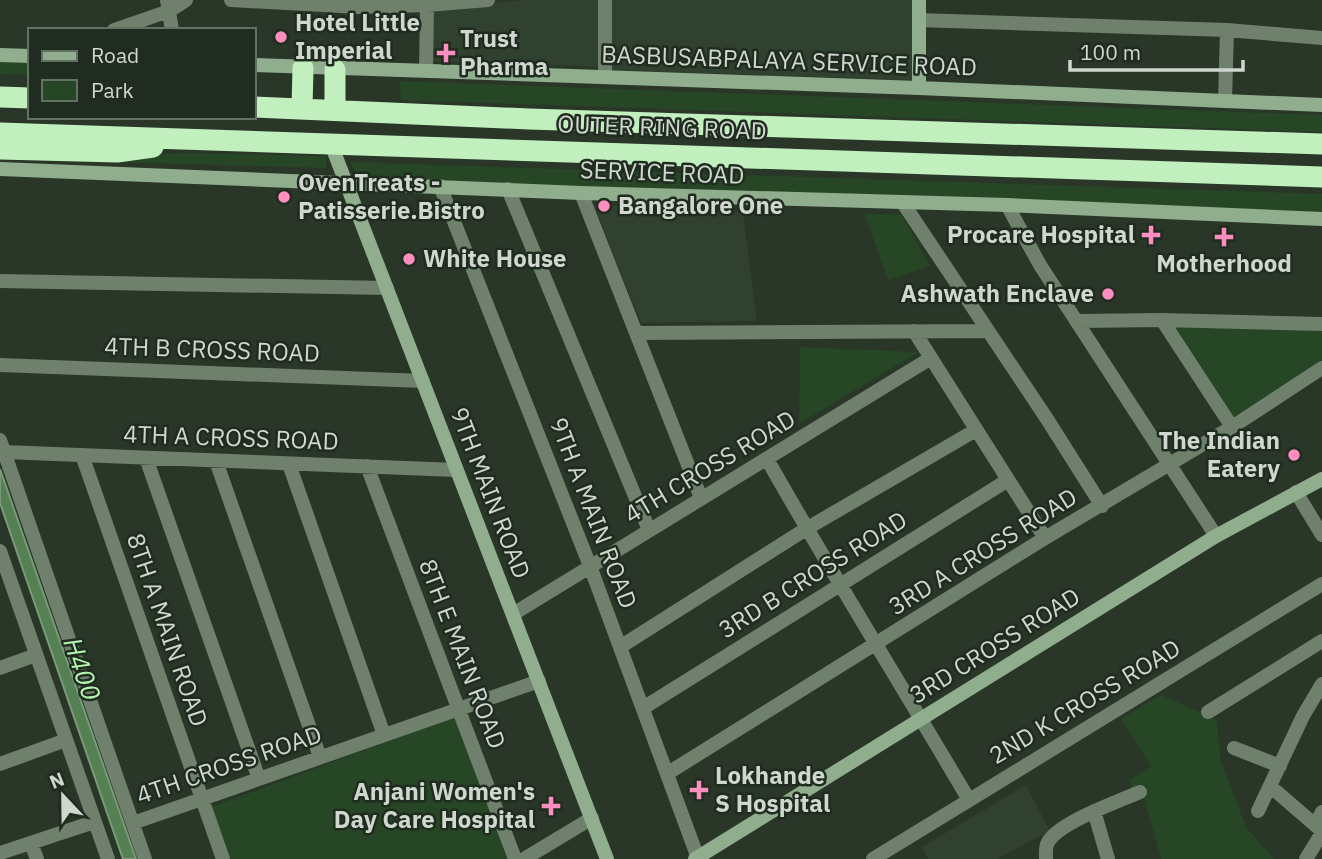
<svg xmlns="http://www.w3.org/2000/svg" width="1322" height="859" font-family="'IBM Plex Sans',sans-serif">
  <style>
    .built { fill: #30412f }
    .green { fill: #264625 }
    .water { fill: #558053; stroke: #7a9a78; stroke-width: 2 }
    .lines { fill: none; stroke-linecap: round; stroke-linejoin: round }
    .street { stroke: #6f816d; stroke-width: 14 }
    .secondary { stroke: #90ae8e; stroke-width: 14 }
    .highway { stroke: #c1f0be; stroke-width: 21 }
    .poi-dot { fill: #fd8ebf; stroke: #1f2c1f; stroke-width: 2.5 }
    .labels { text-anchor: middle; stroke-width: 5; stroke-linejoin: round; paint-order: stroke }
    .poi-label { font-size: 24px; font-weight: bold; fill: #cfd7ce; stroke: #1f2c1f; text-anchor: start }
    .street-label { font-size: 24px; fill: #cfd7ce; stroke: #1f2c1f }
    .water-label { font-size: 26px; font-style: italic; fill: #b5f6b2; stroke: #1f2c1f }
  </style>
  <rect width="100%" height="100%" fill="#293628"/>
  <path class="built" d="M522,0h76v67l-168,-6 2,-52z
    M610,0h305l-2,80 -302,-10z
    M594,205l149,8 14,108 -116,2z
    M1026,785l24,46 -53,28h-69l-6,-12z"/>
  <path class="green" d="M0,61l30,1v13l-30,-1z
    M400,81l922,34v17l-921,-32z
    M189,153l138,3 -1,12 -326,-9z
    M350,162l972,32v23l-962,-38z
    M864,213l38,2 28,51 -42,14z
    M1173,326l149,5v29l-88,58z
    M800,347l119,5 -120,72z
    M1161,695l56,25 3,38 26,69 28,32h-113l-17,-61 -8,1 -7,-18 22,-15 -30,-47z
    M454,717l53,142h-279l-19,-51z"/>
  <path class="water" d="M0,469l136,390h-13l-123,-356z"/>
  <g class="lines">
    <path class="street" d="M167,0l5,30
      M231,0l128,7 68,-2 61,-5
      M605,0v77
      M919,20l308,10 95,8
      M114,30l55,-19 17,-11
      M426,70l1,-65
      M1225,101l2,-71
      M440,186l150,380 108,292
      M508,189l141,341
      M581,193l120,305
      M903,203l144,216 55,87
      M1007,205l33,60 176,271
      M0,281l387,7
      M1162,320l70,107
      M1078,321l84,-1 160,4
      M914,331l131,207
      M637,333l349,-2
      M0,365l423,16
      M0,440l145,419
      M4,452l452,18
      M82,455l141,404
      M146,458l113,321
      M767,459c65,115 135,227 202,341
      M216,461l104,296
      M289,464l95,271
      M367,466l148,393
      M1296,492l26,43
      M0,551l108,308
      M513,614l418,-256
      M620,647l186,-118 170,-99
      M0,668l36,-13
      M643,708l365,-228
      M1208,712l114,-71
      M1234,748l46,18
      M0,764l66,-24
      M668,773l377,-235 187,-111 90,-59
      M1270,786l52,45
      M1094,811l14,48
      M1258,811l45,-95 19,-32
      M133,823l406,-142
      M1315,825l7,-13
      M31,843l6,16
      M0,853l94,-31
      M524,859l68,-41
      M873,859l449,-275
      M1046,859c0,-8 -1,-15 5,-21 14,-17 67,-37 89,-46
      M1306,859l16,-26"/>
    <path class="secondary" d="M0,55l30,1
      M254,65l665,23 403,17
      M919,88v-88
      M331,144l276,715
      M0,169l581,24 426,12 315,14
      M695,859l521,-323 106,-57"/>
    <path class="highway" d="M0,97l30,1
      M254,107l275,12 793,25
      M302,108l1,-40
      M335,110v-40
      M0,133l1322,44
      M0,149l117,3 36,-5"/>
  </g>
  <g class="poi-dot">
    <circle cx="281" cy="37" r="7"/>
    <path d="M442.5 42.5h7v7h7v7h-7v7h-7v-7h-7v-7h7z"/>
    <circle cx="284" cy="197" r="7"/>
    <circle cx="604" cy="206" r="7"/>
    <path d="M1147.5 224.5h7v7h7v7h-7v7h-7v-7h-7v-7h7z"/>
    <path d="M1220.5 226.5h7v7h7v7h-7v7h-7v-7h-7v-7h7z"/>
    <circle cx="409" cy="259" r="7"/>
    <circle cx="1108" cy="294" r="7"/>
    <circle cx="1294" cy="455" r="7"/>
    <path d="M695.5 779.5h7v7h7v7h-7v7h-7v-7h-7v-7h7z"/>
    <path d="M547.5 795.5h7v7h7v7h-7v7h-7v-7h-7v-7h7z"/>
  </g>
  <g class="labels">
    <g class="poi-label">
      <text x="295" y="31">Hotel Little<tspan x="295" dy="28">Imperial</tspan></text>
      <text x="460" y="47">Trust<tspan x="460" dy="28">Pharma</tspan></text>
      <text x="298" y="191">OvenTreats -<tspan x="298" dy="28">Patisserie.Bistro</tspan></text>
      <text x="618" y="214">Bangalore One</text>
      <text x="1135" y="243" text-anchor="end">Procare Hospital</text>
      <text x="423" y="267">White House</text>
      <text x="1224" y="272" text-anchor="middle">Motherhood</text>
      <text x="1094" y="302" text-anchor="end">Ashwath Enclave</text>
      <text x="1280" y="449" text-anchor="end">The Indian<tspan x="1280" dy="28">Eatery</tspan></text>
      <text x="715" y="784">Lokhande<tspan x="715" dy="28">S Hospital</tspan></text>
      <text x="535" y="800" text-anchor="end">Anjani Women's<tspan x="535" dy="28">Day Care Hospital</tspan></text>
    </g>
    <g class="street-label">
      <text transform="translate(789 61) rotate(2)" y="8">BASBUSABPALAYA SERVICE ROAD</text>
      <text transform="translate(662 128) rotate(2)" y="8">OUTER RING ROAD</text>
      <text transform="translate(662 173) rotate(2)" y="8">SERVICE ROAD</text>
      <text transform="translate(212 350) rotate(2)" y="8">4TH B CROSS ROAD</text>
      <text transform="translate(231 438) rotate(2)" y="8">4TH A CROSS ROAD</text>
      <text transform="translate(710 467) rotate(-31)" y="8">4TH CROSS ROAD</text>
      <text transform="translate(490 493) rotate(69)" y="8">9TH MAIN ROAD</text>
      <text transform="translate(593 513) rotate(69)" y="8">9TH A MAIN ROAD</text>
      <text transform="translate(983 552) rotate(-32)" y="8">3RD A CROSS ROAD</text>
      <text transform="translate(813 575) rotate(-32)" y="8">3RD B CROSS ROAD</text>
      <text transform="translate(167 630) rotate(71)" y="8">8TH A MAIN ROAD</text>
      <text transform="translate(995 646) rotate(-32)" y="8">3RD CROSS ROAD</text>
      <text transform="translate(462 654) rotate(69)" y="8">8TH E MAIN ROAD</text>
      <text transform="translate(1085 702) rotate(-31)" y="8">2ND K CROSS ROAD</text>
      <text transform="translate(229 765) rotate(-19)" y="8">4TH CROSS ROAD</text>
    </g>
    <g class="water-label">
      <text transform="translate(82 669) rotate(71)" y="9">H400</text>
    </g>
  </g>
  <rect x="28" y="28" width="228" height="91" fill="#1f2c1f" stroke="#657065" stroke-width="2"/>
  <rect x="42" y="51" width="35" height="10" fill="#90ae8e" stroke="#657065" stroke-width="2"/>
  <text x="91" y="63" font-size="21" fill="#cfd7ce">Road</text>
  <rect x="42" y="80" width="35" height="21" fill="#264625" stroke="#657065" stroke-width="2"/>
  <text x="91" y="98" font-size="21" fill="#cfd7ce">Park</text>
  <g transform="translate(63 796) rotate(338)" stroke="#1f2c1f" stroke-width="5" paint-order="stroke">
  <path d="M0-5L12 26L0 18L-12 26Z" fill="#cfd7ce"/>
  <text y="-10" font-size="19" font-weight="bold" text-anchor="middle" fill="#cfd7ce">N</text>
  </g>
  <path d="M1070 60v10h173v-10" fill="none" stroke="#cfd7ce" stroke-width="3.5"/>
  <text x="1080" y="60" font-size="21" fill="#cfd7ce" stroke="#1f2c1f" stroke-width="5" paint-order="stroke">100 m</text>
</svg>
